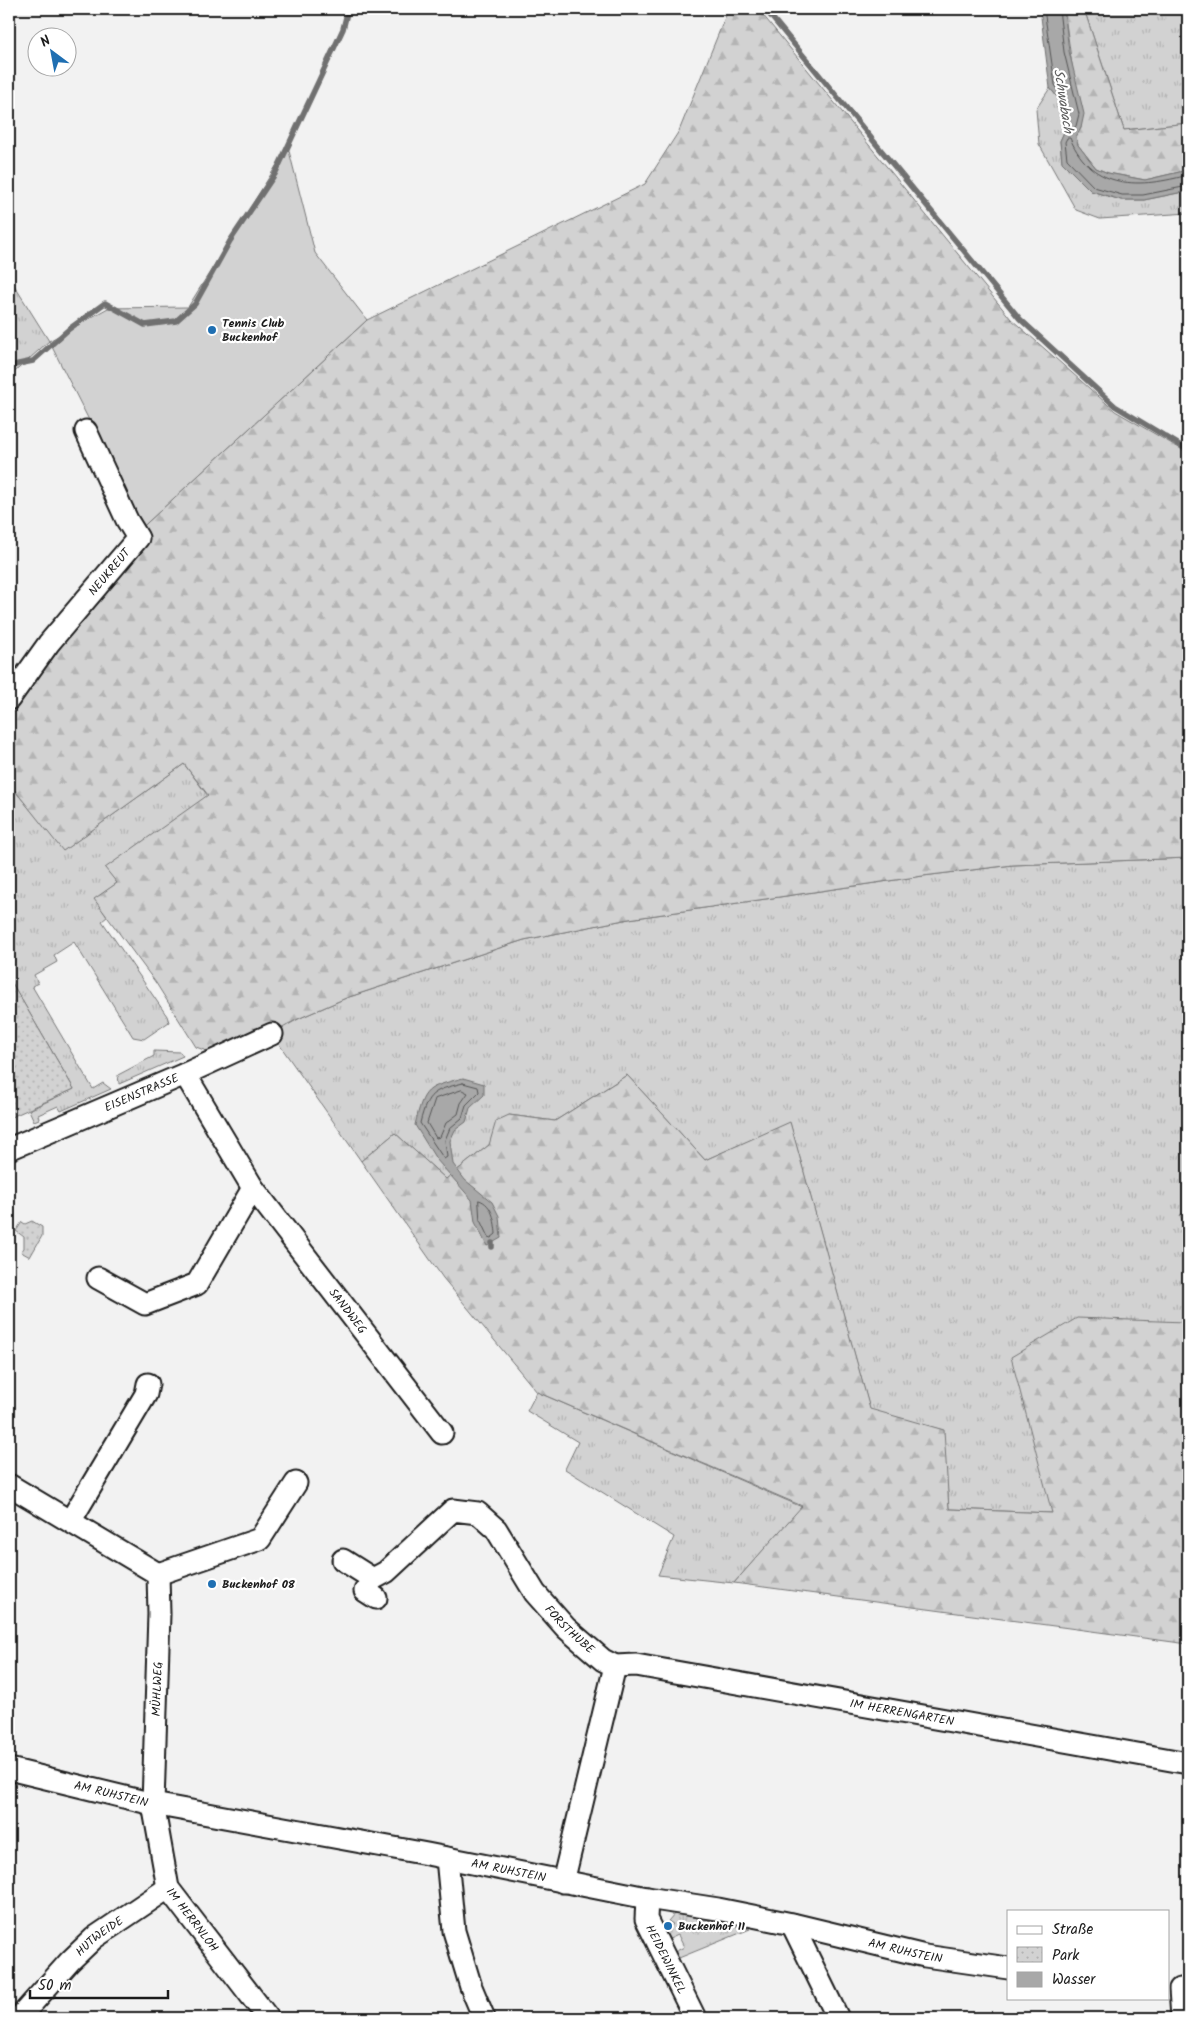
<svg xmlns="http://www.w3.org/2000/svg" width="1197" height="2027" font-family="Kalam,sans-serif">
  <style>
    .grass { fill: url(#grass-tufts); stroke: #777 }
    .forest { fill: url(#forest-firs); stroke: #777 }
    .park { fill: url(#park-dots); stroke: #777 }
    .pitch { fill: #d2d2d2; stroke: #777 }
    .water { fill: #a8a8a8; stroke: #707070 }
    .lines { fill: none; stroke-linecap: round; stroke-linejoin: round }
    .shore { stroke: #545454; stroke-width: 1 }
    .stream { stroke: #707070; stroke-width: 5.5 }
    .minor-casing { stroke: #1c1c1c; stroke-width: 25 }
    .minor { stroke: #fff; stroke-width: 21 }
    .poi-dot { fill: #1f6fb2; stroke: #fff; stroke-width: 2 }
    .labels { text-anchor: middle; stroke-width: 4.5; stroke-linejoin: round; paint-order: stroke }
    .poi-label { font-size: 12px; font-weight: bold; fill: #1c1c1c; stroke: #fff; text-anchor: start }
    .street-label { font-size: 12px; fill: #1c1c1c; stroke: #fff }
    .water-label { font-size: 14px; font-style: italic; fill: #5b5b5b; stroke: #fff }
  </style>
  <defs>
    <pattern id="grass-tufts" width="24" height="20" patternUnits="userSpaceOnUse" patternTransform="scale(1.25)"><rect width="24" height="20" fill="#d2d2d2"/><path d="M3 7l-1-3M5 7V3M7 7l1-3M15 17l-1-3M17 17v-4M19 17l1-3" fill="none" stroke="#b4b4b4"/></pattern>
    <pattern id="forest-firs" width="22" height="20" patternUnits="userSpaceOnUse" patternTransform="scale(1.25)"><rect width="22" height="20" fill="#d2d2d2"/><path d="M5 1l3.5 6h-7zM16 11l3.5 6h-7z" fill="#b4b4b4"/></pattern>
    <pattern id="park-dots" width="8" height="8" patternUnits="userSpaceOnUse" patternTransform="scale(1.25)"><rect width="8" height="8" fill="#d2d2d2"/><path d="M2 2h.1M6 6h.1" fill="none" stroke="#b4b4b4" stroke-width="1.8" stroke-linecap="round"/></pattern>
  </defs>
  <rect width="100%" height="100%" fill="#f2f2f2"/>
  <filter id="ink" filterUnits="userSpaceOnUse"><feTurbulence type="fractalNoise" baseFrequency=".02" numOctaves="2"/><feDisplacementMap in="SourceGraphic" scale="10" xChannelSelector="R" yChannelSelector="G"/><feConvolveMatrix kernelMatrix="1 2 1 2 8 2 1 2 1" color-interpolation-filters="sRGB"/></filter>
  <g filter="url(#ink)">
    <path class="grass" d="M1084,9h99l5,12v102l-64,7z
      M1050,88l8,10 6,34 -4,9 2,20 29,30 30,9h23l44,-9v22l-88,6 -24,-9 -37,-66 -3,-35z
      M9,277l40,64 -40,36z
      M184,764l24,32 -102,72 11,15 -22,16 12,18 -5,4 65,95 2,6 -25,17 -11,-2 -59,-95 -20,13 3,7 -23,13 4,8 -6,3 61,103 10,-6 8,6 -50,22 -3,-5 -20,9 1,4 -5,2 -5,-11 45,-21 -65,-111v-185l3,3 3,-5 49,59z
      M1188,858v353l-8,4 8,18v86l-136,194 -103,-4 -6,-79 -73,-20 -80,-287 -85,37 -78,-85 -72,46 -46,-6 -20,30 -43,34 -51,-46 -34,28 -89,-127 28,-16 46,-20 178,-58 105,-21 294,-43 90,-11z
      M154,1051l26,1 3,4 -64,28 -1,-9 36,-19z
      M537,1392l265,115 -68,76 -76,-8 16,-38 -109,-68 13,-27 -51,-31z
      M675,1913l75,16 -76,31 -3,-6 13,-7 -6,-12 -13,6 -4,-10 2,-3 4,3 6,-7 -5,-3z"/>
    <path class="forest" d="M732,9h26l253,310 104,92 73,42v405l-175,7 -90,11 -294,43 -105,21 -178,58 -46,20 -77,39 -27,-10 -40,-64 -62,-84 23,-16 -12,-15 103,-73 -24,-31 -121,87 -54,-68v-84l127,-166 231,-213 278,-136 34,-53 47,-116z
      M1064,9h20l40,121 64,-7v47l-43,10 -37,-7 -12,-5 -18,-23 -3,-8 6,-9z
      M627,1075l78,85 85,-38 80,287 74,21 5,79 103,4 -41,-156 66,-39 108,4 3,-3v325l-454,-61 68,-77 -265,-114 -94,-114 -82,-117 34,-28 51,46 43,-34 7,-24 13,-6 46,6z"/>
    <path class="park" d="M9,978l65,111 -65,29z
      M32,1221l10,6v9l-12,21 -9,-5 3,-4v-11l-8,-6 6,-9 3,2z"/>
    <path class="pitch" d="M288,147l27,106 52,67 -231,213 -42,-103 -45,-89 59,-33 80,-1z"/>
    <path class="water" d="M1040,9h24l5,42 15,63 -3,14 -5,9 2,8 18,23 12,5 37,7 43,-10v21l-44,9h-23l-30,-9 -29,-29 -2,-21 4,-9 -6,-34 -8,-10z
      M463,1078l21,6v11l-14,13 -4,14 -11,8 -5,11 3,23 12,16 27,22 7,14 2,22 -14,8 -12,-24 -3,-22 -36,-41 -21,-34c9,-38 11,-37 48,-47z"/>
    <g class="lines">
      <path class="shore" d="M1044,9l11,76 8,12 6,34 2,1 5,-6 3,-12 -15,-62 -5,-43
        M1188,175c-47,13 -96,16 -118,-37h-3l-2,4 2,17 27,28 28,8h21l45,-9
        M463,1083l15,4 1,5 -13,13 -4,13 -12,10 -5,12 2,17 -3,2 -24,-36c8,-31 12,-32 43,-40z
        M462,1090l6,3 -7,10 -3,11 -12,9 -6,14 -4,1 -9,-15 8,-24z
        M479,1200c14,4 16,22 17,34l-5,4 -3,-1 -8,-17z"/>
      <path class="stream" d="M765,9l255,310 95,87 73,44
        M9,366l24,-5 36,-32 36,-26 40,22 31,-4 19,-17 35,-63 45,-67 68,-145 5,-20
        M492,1247v-4"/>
      <defs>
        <g id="minor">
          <path id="s1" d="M9,699l40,-56 89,-105 -11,-18 -41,-89"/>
          <path id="s2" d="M185,1074l68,114 189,245"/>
          <path id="s3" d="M9,1149l176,-75 87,-40"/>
          <path d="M98,1278l47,26 52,-20 56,-96"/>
          <path id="s4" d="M9,1485l149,89 1,40 -6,190 15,84 100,130"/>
          <path d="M71,1520l75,-126 2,-10"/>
          <path d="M343,1560l30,19"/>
          <path d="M158,1574l102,-35 36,-56"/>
          <path id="s5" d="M376,1598l-11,-7 8,-12 13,-7 67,-62 25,3 18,16 39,64 31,35 37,32 12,6 21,-1 552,98"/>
          <path id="s6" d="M9,1769l144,35 274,50 220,44 71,11 74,15 133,32 83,12"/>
          <path d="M447,1858l7,73 17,56 13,31"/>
          <path d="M563,1882l52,-216"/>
          <path id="s7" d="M647,1898l-1,21 49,99"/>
          <path d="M792,1924l46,94"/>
          <path d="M1180,1989l2,29"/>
          <path id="s8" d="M19,2018l51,-57 24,-23 74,-50"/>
        </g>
      </defs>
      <use href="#minor" class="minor-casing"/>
      <use href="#minor" class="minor"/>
    </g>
  </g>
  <g class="poi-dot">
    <circle cx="212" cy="330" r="5"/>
    <circle cx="212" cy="1584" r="5"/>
    <circle cx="668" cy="1926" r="5"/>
  </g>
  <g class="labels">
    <g class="poi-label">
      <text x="222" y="327">Tennis Club<tspan x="222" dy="14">Buckenhof</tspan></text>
      <text x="222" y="1588">Buckenhof 08</text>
      <text x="678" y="1930">Buckenhof 11</text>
    </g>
    <g class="street-label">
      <text dy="4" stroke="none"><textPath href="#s1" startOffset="162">NEUKREUT</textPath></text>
      <text dy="4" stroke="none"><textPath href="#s3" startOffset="144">EISENSTRASSE</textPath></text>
      <text dy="4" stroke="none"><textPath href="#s2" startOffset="288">SANDWEG</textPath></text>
      <text dy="4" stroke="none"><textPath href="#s5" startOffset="308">FORSTHUBE</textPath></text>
      <text transform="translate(157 1689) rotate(-88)" y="4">MÜHLWEG</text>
      <text dy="4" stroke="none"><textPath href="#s5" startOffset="658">IM HERRENGARTEN</textPath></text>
      <text dy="4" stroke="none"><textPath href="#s6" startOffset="105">AM RUHSTEIN</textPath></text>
      <text dy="4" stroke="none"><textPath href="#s6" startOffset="510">AM RUHSTEIN</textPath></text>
      <text dy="4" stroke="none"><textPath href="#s4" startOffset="529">IM HERRNLOH</textPath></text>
      <text dy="4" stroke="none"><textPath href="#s8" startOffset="115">HUTWEIDE</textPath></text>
      <text dy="4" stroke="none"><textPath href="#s6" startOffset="915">AM RUHSTEIN</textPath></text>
      <text dy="4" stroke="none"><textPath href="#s7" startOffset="66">HEIDEWINKEL</textPath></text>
    </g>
    <g class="water-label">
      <text transform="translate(1064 101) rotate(81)" y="5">Schwabach</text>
    </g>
  </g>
  <rect width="1197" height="2027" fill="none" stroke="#fff" stroke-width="30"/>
  <rect x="15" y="15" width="1167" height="1997" fill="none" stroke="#1c1c1c" stroke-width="2" filter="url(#ink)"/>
  <rect x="1007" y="1910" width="162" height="90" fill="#ffffff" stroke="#a4a4a4"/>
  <rect x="1017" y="1926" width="25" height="8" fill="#ffffff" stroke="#a4a4a4"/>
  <text x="1052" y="1934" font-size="15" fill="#1c1c1c">Straße</text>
  <rect x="1017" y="1947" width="25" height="15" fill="url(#park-dots)" stroke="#a4a4a4"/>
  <text x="1052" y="1960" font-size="15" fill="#1c1c1c">Park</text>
  <rect x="1017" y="1972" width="25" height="15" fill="#a8a8a8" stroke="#a4a4a4"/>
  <text x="1052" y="1984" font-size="15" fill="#1c1c1c">Wasser</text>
  <g transform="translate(52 52) rotate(328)"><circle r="24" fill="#ffffff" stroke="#a4a4a4"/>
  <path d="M0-4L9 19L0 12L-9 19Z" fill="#1f6fb2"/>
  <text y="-8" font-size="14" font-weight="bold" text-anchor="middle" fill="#1c1c1c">N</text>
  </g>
  <path d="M30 1990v8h138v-8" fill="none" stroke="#1c1c1c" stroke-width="2.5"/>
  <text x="38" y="1990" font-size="15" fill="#1c1c1c" stroke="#ffffff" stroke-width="4" paint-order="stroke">50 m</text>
</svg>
